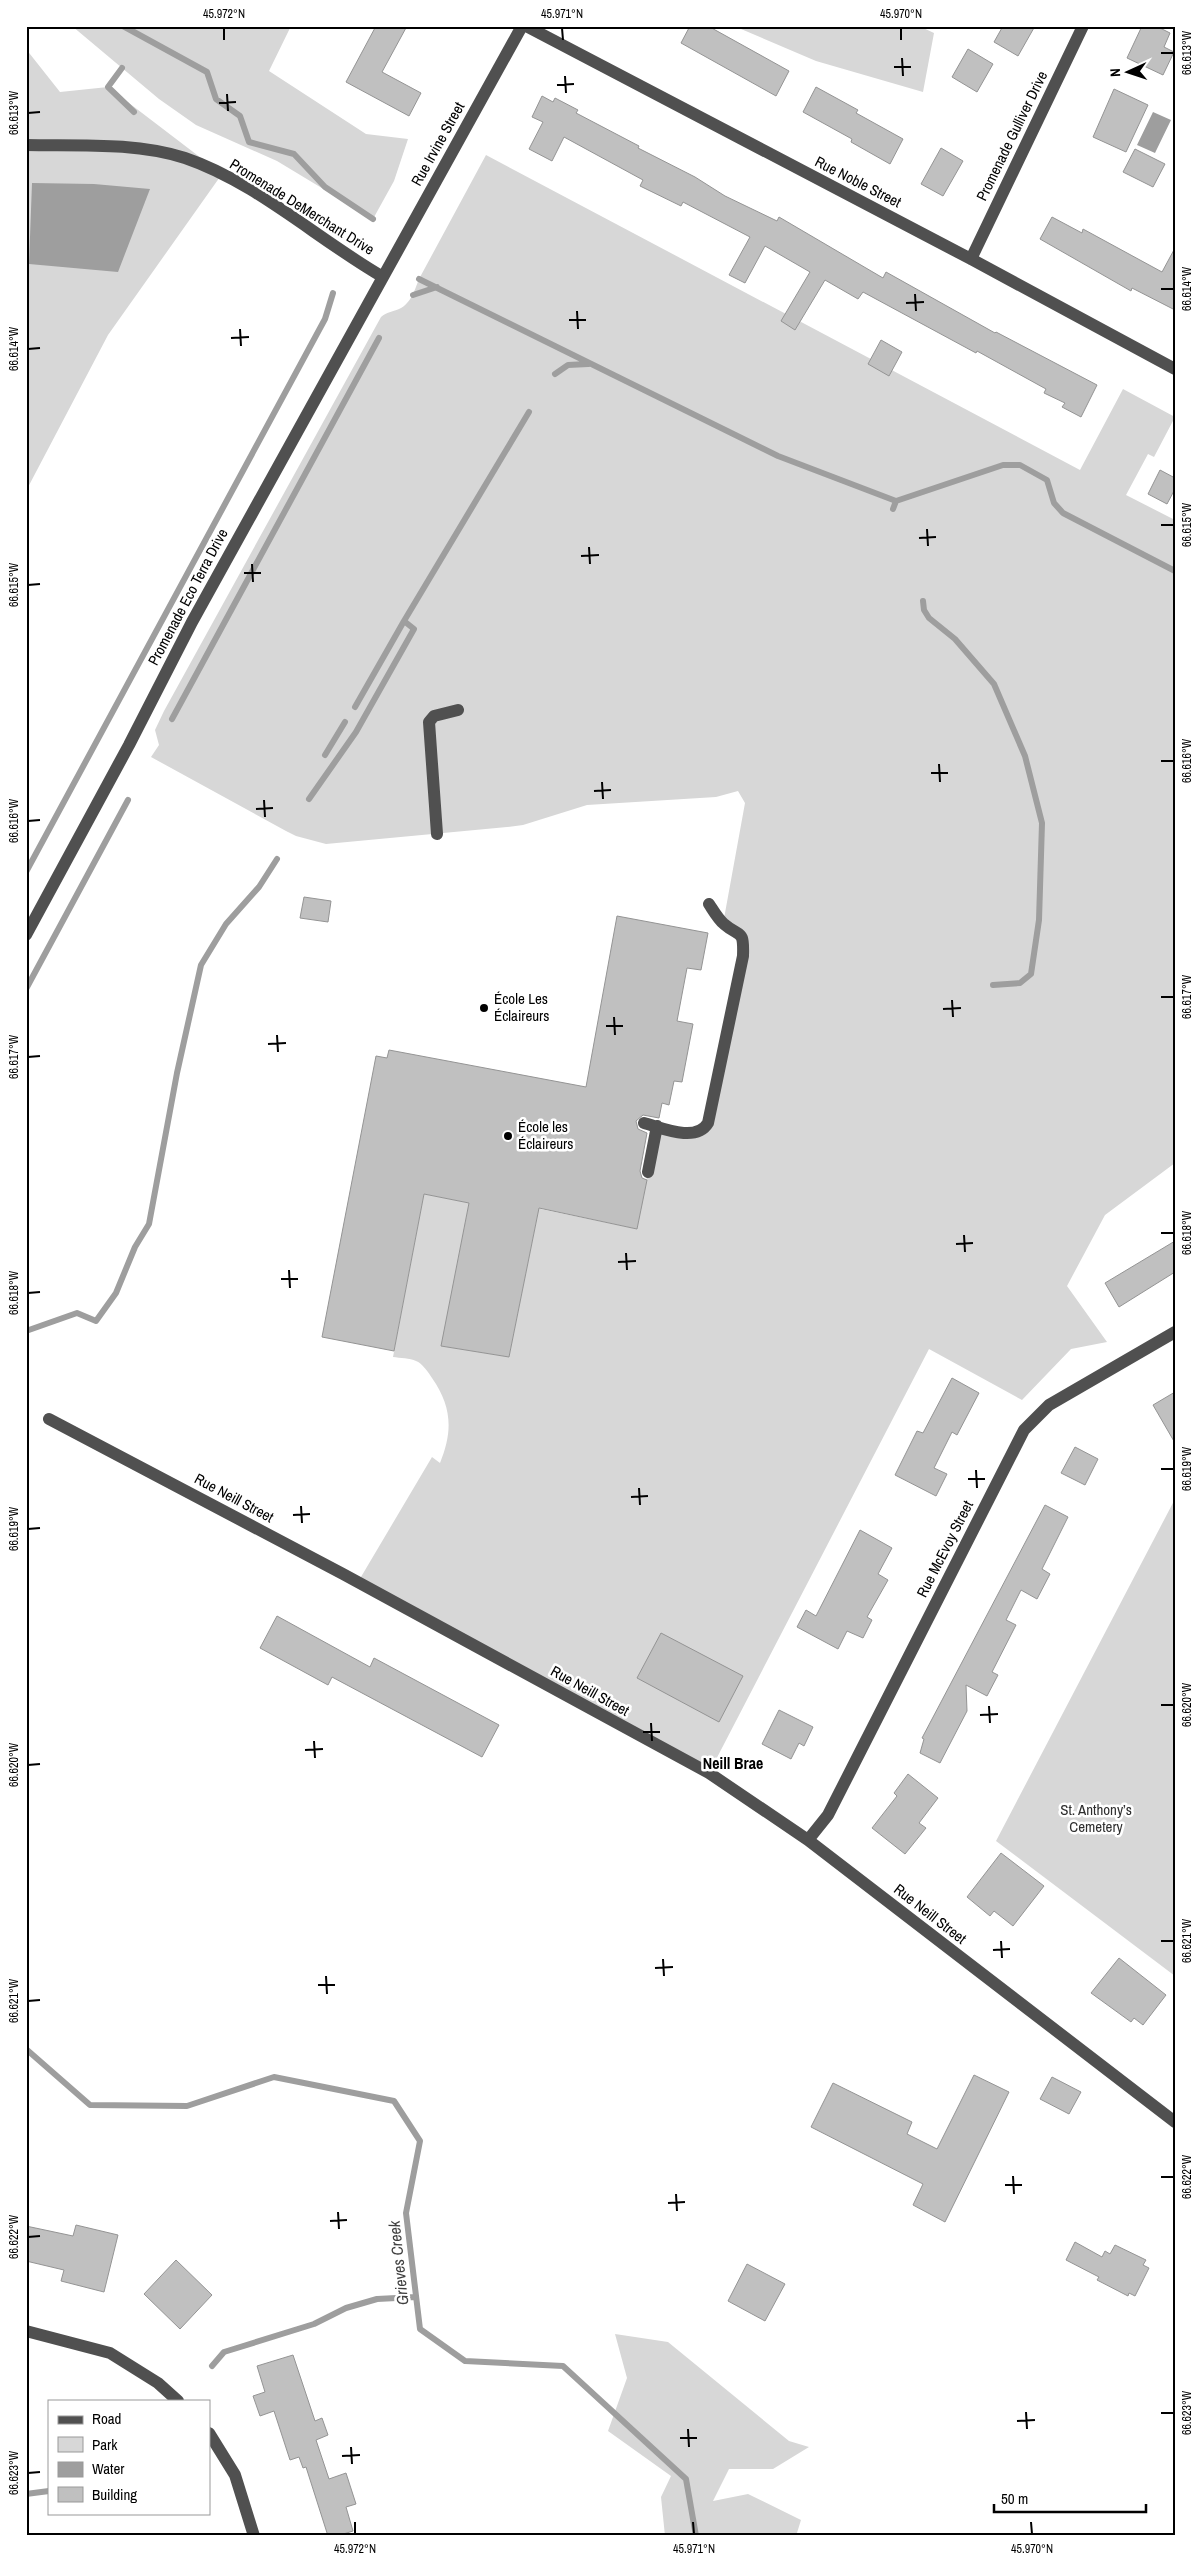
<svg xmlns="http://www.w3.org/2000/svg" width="1201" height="2562" font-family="'Archivo Narrow',sans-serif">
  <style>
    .green { fill: #d7d7d7 }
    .water { fill: #9e9e9e }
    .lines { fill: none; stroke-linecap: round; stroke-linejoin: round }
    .stream { stroke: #9e9e9e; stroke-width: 6 }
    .building { fill: #c0c0c0; stroke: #949494 }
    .minor { stroke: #505050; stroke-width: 12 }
    .ticks { fill: none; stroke: #000; stroke-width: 2 }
    .poi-dot { fill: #000; stroke: #fff; stroke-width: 2 }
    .labels { text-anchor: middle; stroke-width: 5; stroke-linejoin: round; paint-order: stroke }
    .street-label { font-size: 15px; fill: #000; stroke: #fff }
    .poi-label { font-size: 15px; fill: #000; stroke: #fff; text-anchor: start }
    .park-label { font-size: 15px; fill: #2e2e2e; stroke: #fff }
    .neighbourhood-label { font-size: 16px; font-weight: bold; fill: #000; stroke: #fff }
    .water-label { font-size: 16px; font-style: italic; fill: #3f3f3f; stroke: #fff }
    .neatline { fill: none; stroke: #000; stroke-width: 2 }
    .ticks-label { font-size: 12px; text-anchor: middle; fill: #000 }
  </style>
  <rect width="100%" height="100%" fill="#fff"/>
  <path class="green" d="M72,26h219l-22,45 97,63 42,5 -14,42 -21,38 -96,-58 -81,-36 -37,-26z
    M734,26h185l15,7 -11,59 -107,-31z
    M26,49l34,43 48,-5 114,87 -114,161 -82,156z
    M486,155l594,315 43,-81 52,28 -21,40 -6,-3 -22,41 49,25v643l-70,52 -38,71 40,56 -36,7 -49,51 -93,-51 -220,424 -351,-191 74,-125 8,6c13,-32 12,-56 -8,-85 -3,-5 -10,-15 -16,-17 -6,-3 -16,-3 -23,-4l31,-163 45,9 -27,143 67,11 27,-134 -8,-2 3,-14 106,22 20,-103 48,3 39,-187 -21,-18 22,-121 -7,-12 -22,6 -129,8 -64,20 -16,2 -181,17 -30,-8 -10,-5 -135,-74 8,-12 -4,-15 9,-19 217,-394c6,-5 11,-5 18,-8 12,-5 16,-20 20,-30z
    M1175,1499v477l-179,-135z
    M615,2334l53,8 121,99 20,6 -36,22h-44l-16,32 35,-7 53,26 -5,16h-131l-4,-39 10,-21 -63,-45 19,-53z"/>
  <path class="water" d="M1153,112l18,8 -16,33 -18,-8z
    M32,183l62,1 56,5 -32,83 -89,-8z"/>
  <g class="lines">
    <path class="stream" d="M123,26l84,46 9,27 24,17 9,26 45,12 31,33 48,32
      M122,68l-14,19 26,25
      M419,279l359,177 118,45 107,-36h17l27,15 7,23 9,10 112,58
      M413,295l24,-8
      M555,374l13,-9 20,-1
      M893,509l3,-8
      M923,601l1,9 5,8 26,21 39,45 31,72 17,67 -3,97 -8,54 -11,9 -27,2
      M355,707l49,-86
      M172,719l207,-381
      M325,755l20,-33
      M309,799l47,-67 58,-103 -10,-8 125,-209
      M26,872l299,-553 8,-26
      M26,989l102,-189
      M26,1331l51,-18 19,8 20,-28 19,-46 14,-23 28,-151 24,-108 25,-41 33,-37 18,-28
      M26,2049l64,56 97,1 87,-29 120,24 26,40 -14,72 14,116 45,32 98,5 123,113 10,57
      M212,2366l12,-14 90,-28 32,-16 31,-9 39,-2
      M26,2494l23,-3"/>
  </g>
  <path class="building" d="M376,26h31l-25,46 39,21 -12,23 -63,-34z
    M690,26h18l81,45 -13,25 -95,-53z
    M1003,26h32l-17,30 -24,-14z
    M1142,26h14l14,7 -6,14 10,5 -11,23 -36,-17z
    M968,49l25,15 -16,28 -25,-15z
    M816,87l42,23 -2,3 47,26 -13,25 -39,-22 1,-3 -49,-27z
    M1114,89l34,16 -22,47 -33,-15z
    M542,96l11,6 2,-4 23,12 -2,3 63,33 -1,2 57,29 30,19 52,25 2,-4 104,61 3,-6 109,61 1,-1 101,53 -16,32 -19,-10 3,-4 -21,-10 2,-4 -69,-38 -1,2 -113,-61 -5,7 -33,-19 -30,50 -14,-9 29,-49 -45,-26 -20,37 -16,-8 21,-38 -67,-35 -2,4 -41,-20 3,-6 -79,-43 -12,24 -23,-12 14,-27 -11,-5z
    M941,148l22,13 -20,35 -22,-12z
    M1135,149l30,15 -12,23 -30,-15z
    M1052,217l30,16 1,-4 79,43 13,-24v62l-43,-22 -1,3 -91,-52z
    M881,340l21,12 -13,24 -21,-12z
    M1160,470l15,8v11l-8,15 -19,-10z
    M304,897l27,4 -3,21 -28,-4z
    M617,916l91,17 -7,37 -14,-2 -10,53 16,3 -11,58 -8,-1 -5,24 -7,-2 -3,15 -16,-3 -7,6 2,8 9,4 -7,38 2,7 5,2 -10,49 -98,-21 -30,149 -68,-11 28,-143 -45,-9 -30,157 -72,-14 54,-281 11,2 2,-8 197,37z
    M1175,1241v31l-56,35 -14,-24z
    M952,1378l27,15 -22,42 -5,-3 -18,36 13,6 -11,22 -41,-21 22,-44 6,2z
    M1175,1392v51l-22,-38z
    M1075,1447l23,12 -13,26 -24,-12z
    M1045,1505l23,12 -26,52 8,5 -13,25 -16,-9 -15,30 10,5 -24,47 6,3 -11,21 -21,-11 1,26 -27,52 -20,-10 4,-14 -2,-1z
    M860,1530l32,18 -14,26 10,6 -21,37 5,3 -9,18 -16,-7 -9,18 -41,-22 9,-17 10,6z
    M277,1616l93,51 4,-9 125,67 -17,32 -150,-80 -4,8 -68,-37z
    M661,1633l82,43 -24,46 -82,-44z
    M779,1710l34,17 -9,19 -5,-3 -8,16 -29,-15z
    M908,1774l30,24 -19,25 7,5 -21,26 -33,-26 25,-32 -3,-3z
    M1001,1853l43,33 -31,40 -19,-15 -4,5 -23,-19z
    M1119,1958l47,37 -23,30 -9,-7 -3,4 -40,-29z
    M974,2075l35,17 -64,130 -32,-17 10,-21 -112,-57 22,-44 79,39 -5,12 30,15z
    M1052,2077l29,15 -12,22 -29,-15z
    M76,2225l42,10 -14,57 -43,-11 3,-11 -38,-9v-35l47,10z
    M1075,2242l27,15 3,-6 5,3 5,-9 31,15 -3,5 6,3 -14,28 -6,-3 -1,3 -31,-16 2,-3 -33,-17z
    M176,2260l36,35 -32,34 -36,-35z
    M747,2264l38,20 -20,37 -37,-20z
    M293,2355l22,66 7,-3 6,17 -12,5 13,39 17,-6 10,31 -10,3 7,24 -16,5h-9l-22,-69 -3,1 -4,-11 -9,3 -16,-49 -14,5 -7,-20 12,-4 -8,-26z"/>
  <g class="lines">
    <path class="minor" d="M526,26l445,233 204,110
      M26,145c52,1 109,-3 159,13 71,24 132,81 198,119
      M971,259l112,-233
      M437,834l-8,-112 5,-6 24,-6
      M26,935l103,-190 63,-123 330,-596
      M644,1123c18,5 52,20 64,0l35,-167c1,-28 -3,-18 -19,-32 -6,-5 -11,-14 -15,-20
      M648,1172l9,-46
      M49,1419l294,155 366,199 99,67 367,282
      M808,1840l20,-25 196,-385 25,-25 126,-73
      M26,2331l84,22 48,30 20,18
      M209,2433l26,42 19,61"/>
  </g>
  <path class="ticks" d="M224,28v12M562,28l1,12M901,28v12M1161,53h13M902,58l1,18M894,67h17M565,76l1,17M557,85l17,-1M227,94l1,17M219,103l17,-1M28,113l12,-1M1161,289h13M915,294l1,17M906,303l18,-1M577,311l1,18M569,320h17M240,329l1,17M231,338l18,-1M28,349l12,-1M1161,525h13M927,529l1,17M919,538l17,-1M589,547l1,17M581,556l18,-1M252,564l1,18M244,573h17M28,585l12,-1M1161,761h13M939,764l1,18M931,773h17M602,782l1,17M594,791l17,-1M264,800l1,17M256,809l17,-1M28,821l12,-1M1161,997h13M952,1000l1,17M943,1009l18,-1M614,1017l1,18M606,1026h17M277,1035l1,17M268,1044l18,-1M28,1057l12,-1M1161,1233h13M964,1235l1,17M956,1244l17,-1M626,1253l1,17M618,1262l18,-1M289,1270l1,18M281,1279h17M28,1293l12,-1M1161,1469h13M976,1470l1,18M968,1479h17M639,1488l1,17M631,1497l17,-1M301,1506l1,17M293,1515l17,-1M28,1529l12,-1M1161,1705h13M989,1706l1,17M980,1715l18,-1M651,1723l1,18M643,1732h17M314,1741l1,17M305,1750l18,-1M28,1765l12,-1M1001,1941l1,17M1161,1941h13M993,1950l17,-1M663,1959l1,17M655,1968l18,-1M326,1976l1,18M318,1985h17M28,2001l12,-1M1013,2176l1,18M1161,2177h13M1005,2185h17M676,2194l1,17M668,2203l17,-1M338,2212l1,17M330,2221l17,-1M28,2237l12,-1M1026,2412l1,17M1161,2413h13M1017,2421l18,-1M688,2429l1,18M680,2438h17M351,2447l1,17M342,2456l18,-1M28,2473l12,-1M355,2522v12M693,2522l1,12M1031,2522l1,12"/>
  <g class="poi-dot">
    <circle cx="484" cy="1008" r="5"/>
    <circle cx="508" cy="1136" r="5"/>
  </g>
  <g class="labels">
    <g class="street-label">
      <text transform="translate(1012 136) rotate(-64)" y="5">Promenade Gulliver Drive</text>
      <text transform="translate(438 144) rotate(-61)" y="5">Rue Irvine Street</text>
      <text transform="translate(858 182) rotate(27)" y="5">Rue Noble Street</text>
      <text transform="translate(302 207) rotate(32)" y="5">Promenade DeMerchant Drive</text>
      <text transform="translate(188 597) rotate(-62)" y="5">Promenade Eco Terra Drive</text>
      <text transform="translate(234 1498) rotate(28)" y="5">Rue Neill Street</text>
      <text transform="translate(945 1549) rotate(-63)" y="5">Rue McEvoy Street</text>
      <text transform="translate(590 1691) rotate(29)" y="5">Rue Neill Street</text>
      <text transform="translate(930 1914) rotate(38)" y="5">Rue Neill Street</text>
    </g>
    <g class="poi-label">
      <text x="494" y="1004">École Les<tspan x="494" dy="17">Éclaireurs</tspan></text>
      <text x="518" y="1132">École les<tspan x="518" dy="17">Éclaireurs</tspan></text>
    </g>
    <g class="park-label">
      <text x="1096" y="1815">St. Anthony’s<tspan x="1096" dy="17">Cemetery</tspan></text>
    </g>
    <g class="neighbourhood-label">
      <text x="733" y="1769">Neill Brae</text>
    </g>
    <g class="water-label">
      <text transform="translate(398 2263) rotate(-96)" y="6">Grieves Creek</text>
    </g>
  </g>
  <rect width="1201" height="2562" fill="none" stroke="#ffffff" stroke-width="55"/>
  <rect x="48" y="2400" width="162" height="115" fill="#ffffff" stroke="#999999"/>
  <rect x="58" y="2416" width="25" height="8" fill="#505050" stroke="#999999"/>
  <text x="92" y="2424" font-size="15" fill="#000000">Road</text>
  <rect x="58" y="2437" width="25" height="15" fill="#d7d7d7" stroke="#999999"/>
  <text x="92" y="2450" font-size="15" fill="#000000">Park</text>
  <rect x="58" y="2462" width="25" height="15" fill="#9e9e9e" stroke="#999999"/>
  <text x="92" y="2474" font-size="15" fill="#000000">Water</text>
  <rect x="58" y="2487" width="25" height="15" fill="#c0c0c0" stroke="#999999"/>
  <text x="92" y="2500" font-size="15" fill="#000000">Building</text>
  <g transform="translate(1128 72) rotate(267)" stroke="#ffffff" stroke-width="4" paint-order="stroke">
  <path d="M0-4L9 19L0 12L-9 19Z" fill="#000000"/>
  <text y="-8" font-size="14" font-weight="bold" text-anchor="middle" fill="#000000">N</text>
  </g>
  <path d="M994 2504v8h152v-8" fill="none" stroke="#000000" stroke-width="2.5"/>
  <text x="1001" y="2504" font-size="15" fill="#000000" stroke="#ffffff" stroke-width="4" paint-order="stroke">50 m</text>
  <rect x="28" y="28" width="1146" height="2506" class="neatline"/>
  <g class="ticks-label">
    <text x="224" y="18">45.972°N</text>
    <text x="562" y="18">45.971°N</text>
    <text x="901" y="18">45.970°N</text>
    <text transform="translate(1187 53) rotate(-90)" y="4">66.613°W</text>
    <text transform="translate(14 113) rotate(-90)" y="4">66.613°W</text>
    <text transform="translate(1187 289) rotate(-90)" y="4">66.614°W</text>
    <text transform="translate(14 349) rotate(-90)" y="4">66.614°W</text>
    <text transform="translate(1187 525) rotate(-90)" y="4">66.615°W</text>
    <text transform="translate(14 585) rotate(-90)" y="4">66.615°W</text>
    <text transform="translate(1187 761) rotate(-90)" y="4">66.616°W</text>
    <text transform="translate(14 821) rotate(-90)" y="4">66.616°W</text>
    <text transform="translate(1187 997) rotate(-90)" y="4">66.617°W</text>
    <text transform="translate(14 1057) rotate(-90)" y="4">66.617°W</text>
    <text transform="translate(1187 1233) rotate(-90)" y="4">66.618°W</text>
    <text transform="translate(14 1293) rotate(-90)" y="4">66.618°W</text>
    <text transform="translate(1187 1469) rotate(-90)" y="4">66.619°W</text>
    <text transform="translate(14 1529) rotate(-90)" y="4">66.619°W</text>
    <text transform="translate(1187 1705) rotate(-90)" y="4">66.620°W</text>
    <text transform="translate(14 1765) rotate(-90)" y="4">66.620°W</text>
    <text transform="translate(1187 1941) rotate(-90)" y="4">66.621°W</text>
    <text transform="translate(14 2001) rotate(-90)" y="4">66.621°W</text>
    <text transform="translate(1187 2177) rotate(-90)" y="4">66.622°W</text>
    <text transform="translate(14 2237) rotate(-90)" y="4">66.622°W</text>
    <text transform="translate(1187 2413) rotate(-90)" y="4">66.623°W</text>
    <text transform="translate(14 2473) rotate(-90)" y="4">66.623°W</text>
    <text x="355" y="2553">45.972°N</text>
    <text x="694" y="2553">45.971°N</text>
    <text x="1032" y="2553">45.970°N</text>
  </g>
</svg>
